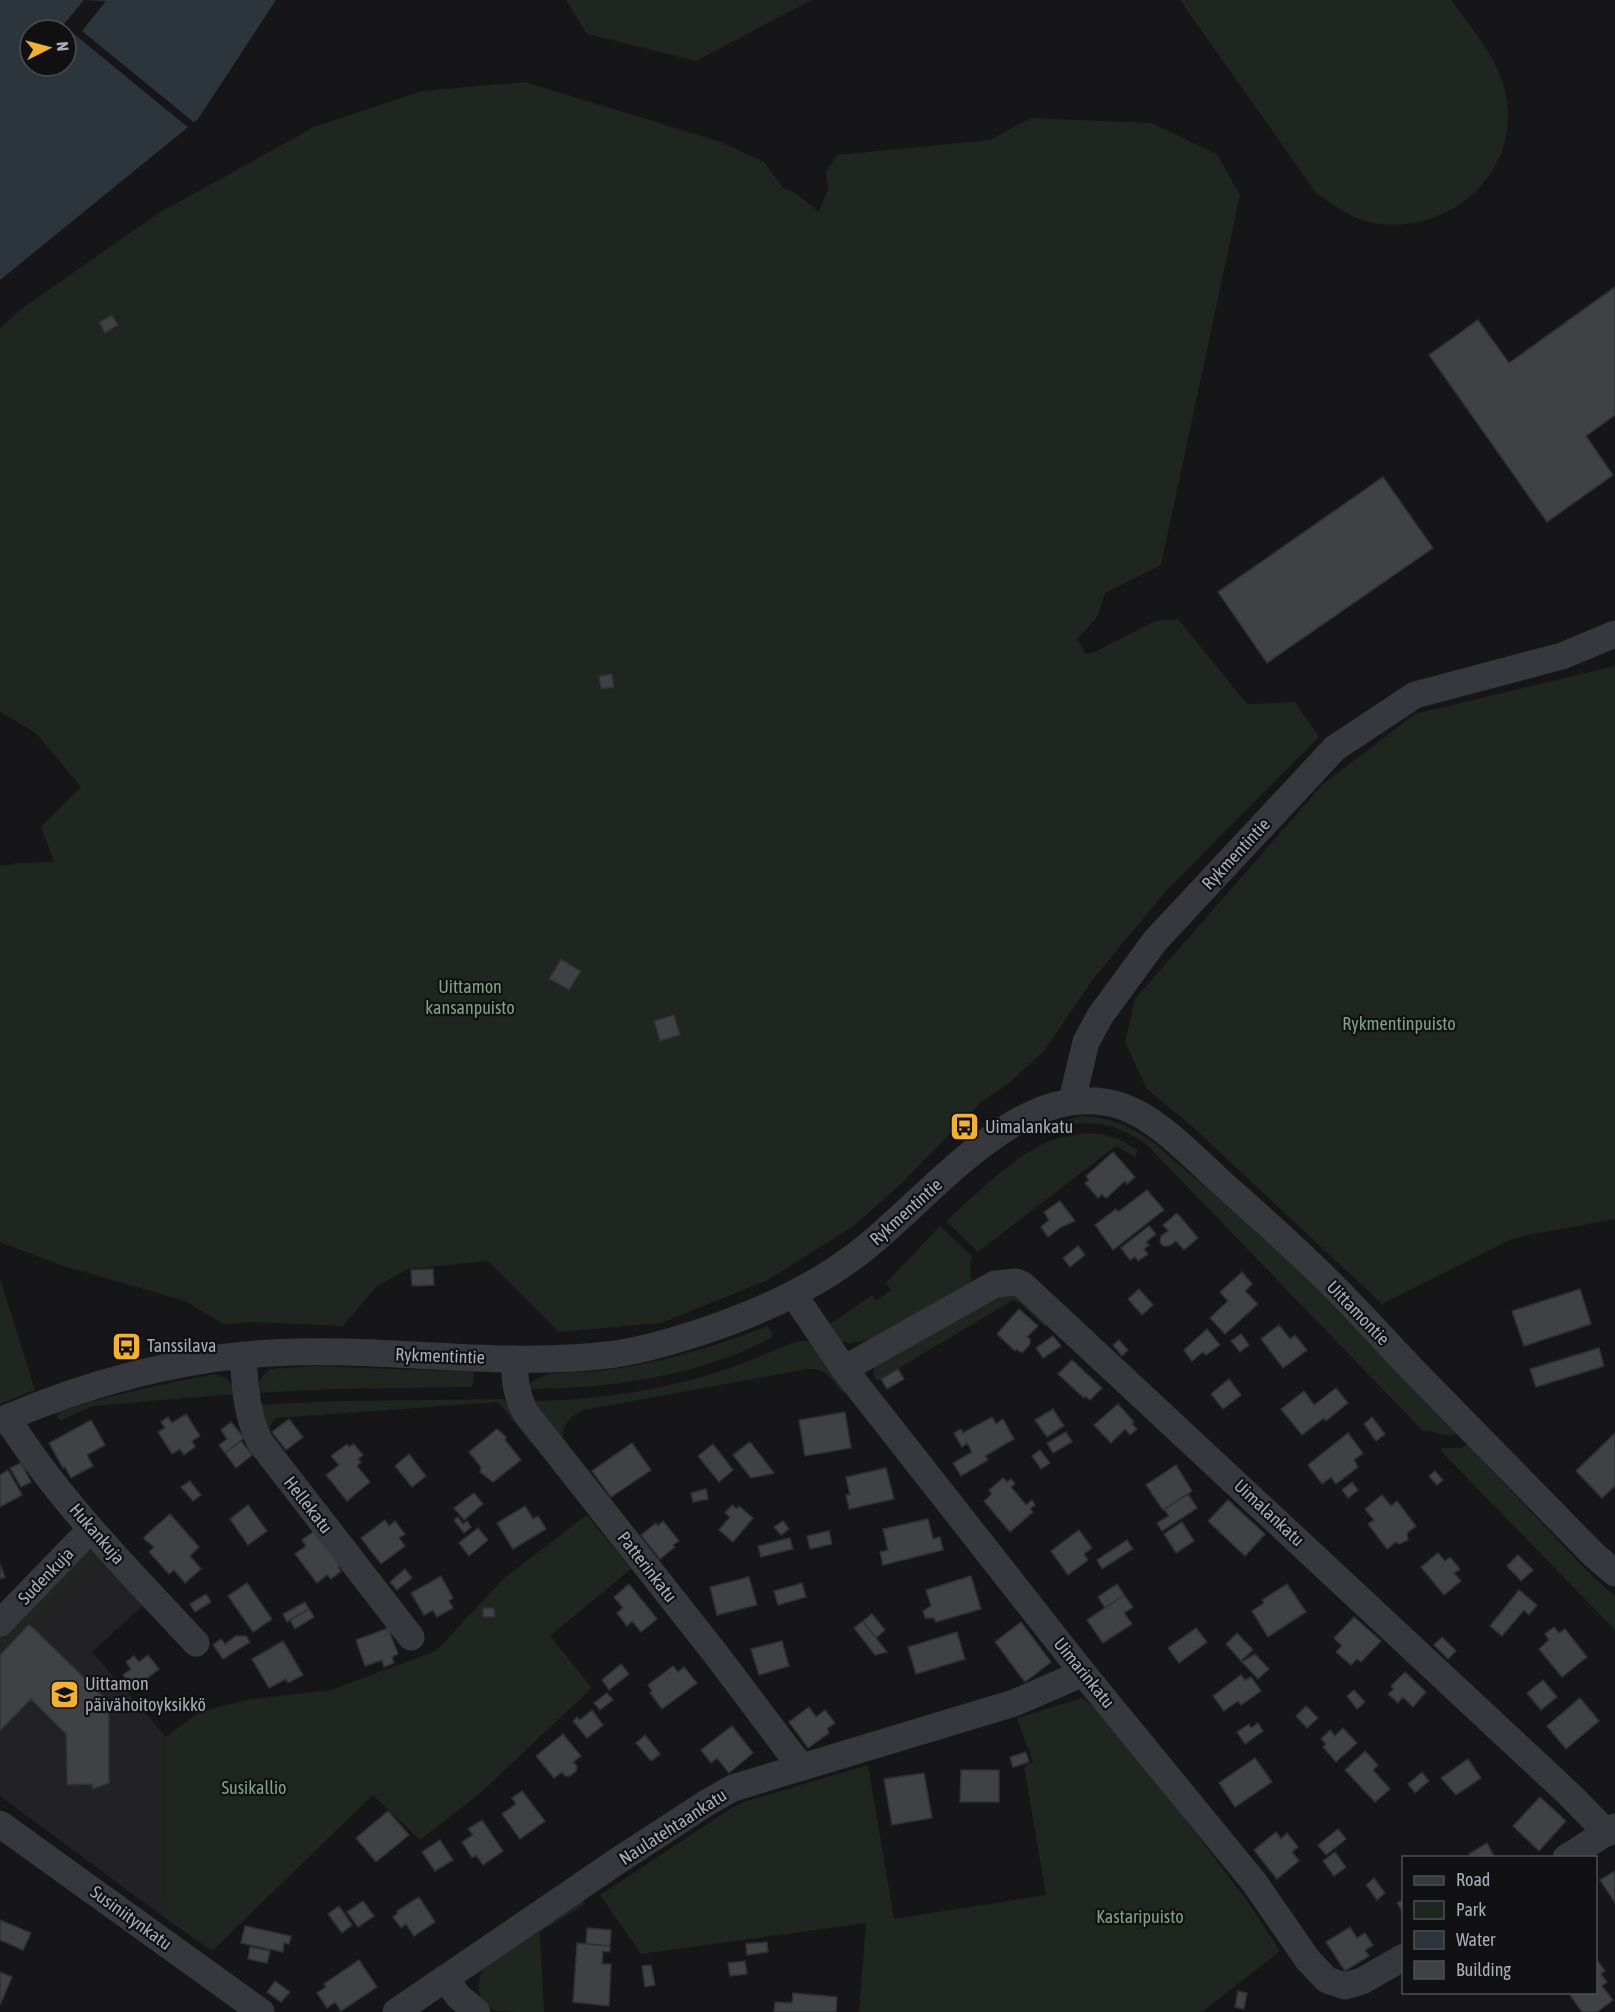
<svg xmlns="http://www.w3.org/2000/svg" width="1615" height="2012" font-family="'Asap Condensed',sans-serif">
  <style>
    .built { fill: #222225 }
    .green { fill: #1e261f }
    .water { fill: #2c353c; fill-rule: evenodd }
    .pier { fill: #161618 }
    .building { fill: #404145; stroke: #303034; stroke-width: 1.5 }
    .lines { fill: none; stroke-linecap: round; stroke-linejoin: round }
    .minor { stroke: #37383d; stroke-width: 27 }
    .labels { text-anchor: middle; stroke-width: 4.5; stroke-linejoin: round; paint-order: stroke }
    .street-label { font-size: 18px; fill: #a8adb8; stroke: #111113 }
    .park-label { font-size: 18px; fill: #7fa381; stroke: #111113 }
    .poi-label { font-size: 18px; fill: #a8adb8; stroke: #111113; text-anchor: start }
  </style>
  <rect width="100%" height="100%" fill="#161618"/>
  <path class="built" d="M92,1549l54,54 -54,49 74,85 -1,181 -165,-122v-160z"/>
  <path class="green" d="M566,0h246l-116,61 -109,-27z
    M1180,0h271c25,34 56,68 57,112 2,69 -61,119 -127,112 -25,-2 -45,-17 -65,-31z
    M525,82l196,60 43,20 19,26 11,4 25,20 9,-23 -2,-17 11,-17 153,-15 40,-22 121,5 66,31 23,41 -79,370 -56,28 -8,24 -20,22 9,15 9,-2 60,-31 23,-2 69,85 48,-2 24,35 -153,154 -72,87 -51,74 -34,31 -29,20 -78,80 -47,42 -87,55 -107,43 -102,9 -71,-71 -80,8 -32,18 -33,39 -94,-4 -24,3 -40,-24 -122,-35 -63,-24v-376l18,-3 36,-1 -13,-35 40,-40 -45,-54 -36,-21v-384l24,-21 133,-93 157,-87 108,-36z
    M1615,666v553l-101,19 -132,66 -186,-174 -49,-41 -22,-47 10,-43 187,-214 93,-71z
    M1081,1116c28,1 50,10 73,27l102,88 44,41 157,162c-12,4 -22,-4 -34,-3l-276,-286c-32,-23 -52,-23 -89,-20l-2,-2z
    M1085,1133c21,0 36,5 53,18l-3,6 -19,-11 -138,106 -32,-31c31,-27 68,-67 107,-81 11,-4 22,-5 32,-7z
    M940,1226l32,30 -2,12 2,16 -101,56 -21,3 -15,-4 -9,-12 46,-32 4,6 15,-11 -5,-7z
    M0,1278l35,112 -35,14z
    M1015,1293l33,30 -3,4 -25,-24 -7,-3 -136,81 -4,-7 1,-7 118,-70z
    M768,1326l4,7 -1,5c-73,38 -161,51 -243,51 6,-21 53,-16 71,-18 59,-7 114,-24 169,-45z
    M798,1341h10l7,6 33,42 -5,4c-12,-14 -16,-25 -36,-24l-223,41c-13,5 -22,14 -21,29l-30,-38c64,-1 126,-10 188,-30 26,-8 51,-21 77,-30z
    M315,1366l159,6 -1,13 -2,2 -142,2 -73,4 5,-15 9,-9z
    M215,1374c13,3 16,8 20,20l-143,12 -32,15 -4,-8c52,-18 105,-29 159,-39z
    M503,1399l6,3 27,35 1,4 -5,3 -34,-42 -222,16c-14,14 -2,25 7,37 -16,-5 -25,-34 -26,-50l85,-4z
    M1467,1444l125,132 23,20v34l-175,-180 3,-2h19z
    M587,1515l44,54 -81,67 42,52 -114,107 -58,45 -47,-45 -161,156 -47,-33 1,-181 33,-25 53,-13 79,-9 105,-39 68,-73z
    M92,1549l5,6 -97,100v-19l79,-81z
    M1082,1698l25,19 139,182 34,52 -78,61h-343l7,-89 -225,31 -41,-59 133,-88 14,-6 121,-36 26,154 152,-24 -22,-128 9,-5 -16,-44z
    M582,1899l3,5 -45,28 4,80c-12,0 -38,0 -48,-1 -23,-9 -19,-32 -10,-49z"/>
  <path class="water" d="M0,0h276l-78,119 -198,161zM30,30h36v36h-36z"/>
  <path class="pier" d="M84,0l22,1 -24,30 114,93 -6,5 -127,-104z"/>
  <path class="building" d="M1615,287v128l-29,21 27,39 -66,47 -118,-167 49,-35 31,43z
    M112,315l6,10 -13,8 -6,-11z
    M1383,477l50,71 -166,115 -49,-71z
    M612,674l2,13 -13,2 -2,-13z
    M561,959l20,12 -12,19 -20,-11z
    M674,1015l6,20 -20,6 -6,-20z
    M1113,1152l22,25 -8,7 -2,-3 -19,17 -4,-4 -4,4 -13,-15 4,-3 -3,-4z
    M1147,1190l17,20 -51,40 -18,-25 21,-16 2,3z
    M1060,1201l15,20 -14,6 -13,10 -7,-10 8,-7 -5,-8z
    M1177,1213l21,25 -14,12 -8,-9 -7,5h-6l-3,-4 1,-6 7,-5 -5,-6z
    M1149,1226l7,8 -10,8 3,3 -5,4 4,5 -10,7 -3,-4 -5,3 -9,-12z
    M1078,1246l7,9 -15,12 -7,-9z
    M433,1269l1,16 -22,1 -1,-16z
    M1242,1272l10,12 -7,7 13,13 -33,30 -15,-16 18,-17 -8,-9z
    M1139,1289l14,16 -11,10 -14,-16z
    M1580,1289l11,35 -67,22 -12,-35z
    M1019,1309l19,17 -11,11 3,2v5l-7,8h-3l-3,-3 -2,2 -18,-17z
    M1279,1325l11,14 5,-4 12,15 -24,18 -22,-29z
    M1207,1329l13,16 -14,10 -3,-3 -11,9 -8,-11z
    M1241,1334l8,11 -9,7 -9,-11z
    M1053,1336l8,10 -18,12 -7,-10z
    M1119,1340l9,10 -6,6 -9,-11z
    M1599,1348l5,18 -68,21 -6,-18z
    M1072,1360l30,28 -12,12 -5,-4 -1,2 -26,-24z
    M898,1369l6,10 -17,10 -6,-10z
    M1229,1379l12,16 -18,14 -12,-15z
    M1336,1388l12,15 -22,18 -2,-3 -22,17 -21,-26 23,-18 10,14z
    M1118,1404l16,18 -2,2 5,5 -7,6 -5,-6 -14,14 -17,-18z
    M1053,1409l11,17 -17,11 -12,-17z
    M845,1412l6,36 -46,8 -6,-36z
    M186,1414l14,22 -8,5 3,6 -11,8 -4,-6 -8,5 -14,-22 7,-4 -4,-6 7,-5 4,6z
    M992,1417l4,7 7,-5 11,20 -29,17 3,4 -27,16 -8,-13 19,-11 -5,-9 -5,4 -8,-14 7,-4 2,4z
    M1372,1417l13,17 -9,7 -12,-17z
    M289,1419l14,18 -17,13 -14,-18z
    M91,1420l14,25 -18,10 6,11 -22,12 -6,-11 -2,1 -14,-25z
    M231,1422l13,16 -19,15 -6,-8 8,-6 -6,-9z
    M497,1429l9,8 -1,3 16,20 -28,22 -13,-10 1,-5 -12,-15z
    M1066,1432l6,10 -19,11 -6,-10z
    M1348,1433l15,20 -9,7 4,7 -22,17 -5,-7 -9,7 -14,-19z
    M1615,1433v53l-13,12 -26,-27z
    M241,1441l11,14 -16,13 -11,-15z
    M750,1442l24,31 -23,5 -18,-23z
    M632,1443l19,27 -40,27 -19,-26z
    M347,1444l2,3 5,-3 9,11 -5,4 3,3 -4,4 13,16 -23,19 -21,-26 13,-10 -8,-9z
    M713,1444l20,26 -14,12 -21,-26z
    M1040,1450l10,13 -9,6 -9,-13z
    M409,1454l17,22 -14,11 -17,-21z
    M21,1463l10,19 -10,5 -11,-19z
    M1176,1465l16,26 -29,19 -17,-25z
    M886,1468l8,31 -45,10 -3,-14h4l-4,-18z
    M8,1470l14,25 -22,12v-32z
    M1435,1471l8,9 -6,5 -8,-9z
    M1003,1478l4,4 4,-3 4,5 -4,3 15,18 6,-5 3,5 -5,4 3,3 -23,20 -26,-31 8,-7 -3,-4z
    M190,1481l11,14 -8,6 -12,-14z
    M1352,1482l6,8 -10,8 -6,-8z
    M706,1489l2,10 -15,3 -2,-9z
    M474,1493l9,11 -19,16 -10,-12z
    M1188,1494l9,14 -35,23 -5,-8 12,-7 -5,-7z
    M1382,1495l9,11 6,-5 19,25 -9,7 1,7 -9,4 -3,-2 -9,7 -19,-25 6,-4 -9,-11z
    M1228,1500l37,34 -20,22 -37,-35z
    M248,1505l19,26 -19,14 -18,-26z
    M732,1505l5,4 2,-3 14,12 -20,24 -14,-12 11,-13 -5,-4z
    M525,1506l8,13 5,-3 8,13 -33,20 -16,-26z
    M170,1514l29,33 -9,9 11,13 -16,14 -11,-13 -5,4 -20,-22 5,-5 -10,-8 1,-3z
    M458,1517l5,7 4,-3 4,6 -7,6 -10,-13z
    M928,1519l5,20 7,-2 3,13 -60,15 -3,-13 8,-2 -5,-21z
    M385,1520l4,6 6,-5 10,13 -6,4 6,8 -24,18 -20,-26z
    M663,1521l16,20 -6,4 2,2 -15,12 -19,-24 15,-12 2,3z
    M783,1521l6,8 -8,6 -7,-8z
    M1182,1522l12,19 -18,12 -12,-19z
    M478,1528l10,12 -19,16 -10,-13z
    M316,1530l26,35 -4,2 3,4 -10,8 -4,-4 -10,8 -22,-29 11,-8 -4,-6z
    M1079,1530l13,18 -8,6 4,6 -20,15 -17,-24z
    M829,1531l3,13 -22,5 -3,-13z
    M790,1538l3,11 -32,8 -3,-11z
    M1127,1540l6,9 -31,20 -5,-9z
    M1438,1553l7,8 5,-4 10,12 -6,4 7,8 -17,14 -23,-28z
    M1518,1555l15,15 -12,11 -14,-15z
    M0,1564l5,13 -5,2z
    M405,1569l7,9 -15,12 -7,-8z
    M441,1576l12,22 -4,3 4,7 -16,9 -4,-7 -9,5 -13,-22z
    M971,1576l10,33 -45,13 -2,-4h-9l-2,-7 8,-5 -5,-16z
    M749,1577l8,28 -40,10 -7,-28z
    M247,1583l25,36 -19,13 -25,-36z
    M802,1583l4,14 -28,8 -4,-14z
    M629,1584l28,35 -16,13 -9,-11 -5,5 -10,-13 6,-5 -9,-11z
    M1117,1584l7,11 -19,13 -7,-11z
    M1287,1584l19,28 -38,25 -16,-26 12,-8 -2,-3z
    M1519,1590l18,15 -8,10 -5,-5 -22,26 -12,-10z
    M206,1594l5,8 -16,10 -5,-8z
    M1124,1595l9,12 -9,6 8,11 -29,19 -16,-23z
    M305,1602l4,7 -22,13 -4,-8z
    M483,1608h11l1,9h-12z
    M309,1609l5,8 -19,12 -5,-9z
    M872,1614l13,16 -9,8 -13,-17z
    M1354,1617l27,24 -20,21 -4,-3 -6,6 -15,-13 6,-6 -8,-8z
    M863,1621l13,17 11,14 -12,3 -21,-27z
    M1021,1622l30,40 -26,20 -30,-40z
    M29,1624l74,72 -6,6 12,12v69l-16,6 -1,-5 -25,1 -1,-51 -35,-35 -31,32v-76z
    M1554,1627l5,6 6,-4 22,28 -25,20 -23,-28 10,-9 -4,-6z
    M388,1628l10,26 -6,3 2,6 -10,4 -2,-7 -17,6 -9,-26z
    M1196,1628l11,14 -28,21 -11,-15z
    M957,1632l8,27 -49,15 -8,-27z
    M1237,1633l16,17 -12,11 -15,-17z
    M236,1636h10l4,6 -27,17 -10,-14 8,-6 4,5z
    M1442,1637l14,14 -8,8 -14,-14z
    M283,1641l20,34 -15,8 -2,-4 -17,9 -17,-29z
    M782,1641l7,25 -30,9 -8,-26z
    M1255,1654l14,15 -11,10 -16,-17z
    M148,1655l11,14 -25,20 -11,-14 8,-6 -5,-7 8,-6 5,6z
    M621,1664l8,10 -20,16 -7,-10z
    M673,1666l5,6 6,-5 13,16 -35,26 -12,-16 2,-2 -4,-6z
    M1405,1672l21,20 -13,15 -10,-10 -5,6 -10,-9 6,-5 -3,-3z
    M1241,1675l4,5 6,-3 10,14 -20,14 -3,-4 -14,10 -11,-15z
    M1543,1680l14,17 -16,13 -14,-17z
    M1354,1690l11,12 -8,7 -10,-13z
    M607,1693l6,7 -13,10 -6,-7z
    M1580,1698l19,23 -33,28 -19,-23z
    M1306,1706l12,12 -11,10 -11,-12z
    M809,1707l7,10 9,-7 10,13 -8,6 2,4 -21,15 -19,-26z
    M592,1710l11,15 -16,13 -14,-17 4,-4 3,3z
    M1258,1723l5,8 -18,13 -8,-12 12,-8 2,4z
    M732,1726l21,27 -24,20 -12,-15 -6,5 -10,-13z
    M1343,1728l14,15 -21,19 -13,-15 3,-3 -5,-5 9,-9 5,6z
    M563,1734l18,22 -8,6 4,4 -1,5 -6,5h-5l-3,-4 -8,6 -18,-22z
    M645,1735l15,19 -9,7 -15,-18z
    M1365,1751l13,14 -5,5 17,19 -15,13 -30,-32z
    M1026,1752l3,10 -16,5 -3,-10z
    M1255,1758l17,24 -37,25 -16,-24z
    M1468,1759l13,19 -25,17 -15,-17z
    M961,1770h38v32h-39z
    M1422,1772l7,9 -14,12 -7,-9z
    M924,1773l8,45 -40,7 -8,-46z
    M522,1791l23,30 -25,18 -18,-25 14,-10 -4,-6z
    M1540,1797l26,24 -27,30 -26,-25z
    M388,1811l21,24 -33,27 -20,-24z
    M482,1820l21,31 -20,14 -7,-10 -4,3 -10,-16 11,-7 -5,-6z
    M1338,1829l8,10 -20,16 -8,-10z
    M1276,1832l5,7 6,-6 11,14 -6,5 7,9 -22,18 -23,-29z
    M440,1840l13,20 -18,11 -13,-19z
    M1487,1843l8,15h-24l-2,-4z
    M1335,1852l11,15 -12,9 -11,-15z
    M1615,1871v32l-15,-23z
    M1374,1878l11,15 -8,7 -11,-15z
    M419,1897l16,25 -21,14 -8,-12 -5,4 -8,-11 5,-4 -1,-2z
    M1404,1899v15l-7,-11z
    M363,1901l11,15 -16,11 -11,-15z
    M339,1906l13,19 -10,8 -14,-19z
    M0,1920l31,13 -8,17 -23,-10z
    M245,1926l46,10 -2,8 -5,-1 -1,9 -42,-9z
    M1350,1927l7,11 8,-5 8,12 -8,5 4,6 -24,15 -19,-29z
    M587,1928l24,2 -1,16 -24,-2z
    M767,1942l1,10 -21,3 -1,-11z
    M577,1943l33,3v6l-7,-1 -1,13h9l-2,42 -36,-4z
    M250,1947l20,4 -3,12 -19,-4z
    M359,1960l18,27 -36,24 -6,-9 -8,6 -10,-15 9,-6 -2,-3z
    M745,1961l2,13 -17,2 -2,-13z
    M1598,1961l7,10 -4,3 6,8 -5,4 11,14 -16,12h-15l-12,-17 4,-3h22v-29z
    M651,1965l4,20 -10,2 -3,-21z
    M0,1972l12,5 -12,28z
    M275,1981l15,11 -9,10 -14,-10z
    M1238,1991l9,2 -3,16 -9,-2z
    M793,1993l44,4 -1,15h-62l1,-10 17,1z"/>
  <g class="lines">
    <path class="minor" d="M1072,1100l14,-58 14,-26 55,-75 180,-193 80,-53 147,-39 53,-22
      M794,1295l50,74 239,304 171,209 54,78 19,20 18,6 17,-5 42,-24
      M243,1355c2,30 3,59 17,87l151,195
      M515,1359c-1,20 1,34 10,53l190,241 86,114
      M844,1369l151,-85 21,-2 7,3 547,510 37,38
      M7,1418c52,83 123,154 189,225
      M0,1421c84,-37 179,-63 271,-68 114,-7 231,16 345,1 31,-5 61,-14 91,-24 53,-18 104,-41 149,-75 72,-53 164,-182 265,-149 37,12 74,53 103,79 37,33 75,66 110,102 26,26 51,54 77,81 61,63 122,125 183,187l21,18
      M0,1623l91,-94
      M0,1824l261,188
      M1566,1858l49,-31
      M445,1978l13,18 19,16
      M396,2012l223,-152 89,-58 25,-14 281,-85 69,-30"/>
  </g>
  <defs>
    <symbol id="bus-square" viewBox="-11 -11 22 22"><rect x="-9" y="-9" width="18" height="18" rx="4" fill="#f2b134" stroke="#111113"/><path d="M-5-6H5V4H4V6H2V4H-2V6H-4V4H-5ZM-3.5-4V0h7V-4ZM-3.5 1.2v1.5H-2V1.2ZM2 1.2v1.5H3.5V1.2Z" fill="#111"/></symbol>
    <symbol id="school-square" viewBox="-11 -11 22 22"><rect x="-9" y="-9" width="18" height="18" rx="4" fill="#f2b134" stroke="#111113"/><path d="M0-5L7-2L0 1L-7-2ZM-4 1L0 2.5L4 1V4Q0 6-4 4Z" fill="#111"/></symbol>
  </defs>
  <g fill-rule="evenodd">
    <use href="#bus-square" x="948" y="1110" width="33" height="33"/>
    <use href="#bus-square" x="110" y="1330" width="33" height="33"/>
    <use href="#school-square" x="48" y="1678" width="33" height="33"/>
  </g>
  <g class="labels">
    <g class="street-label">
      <text transform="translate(1236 854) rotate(-47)" y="6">Rykmentintie</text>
      <text transform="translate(906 1212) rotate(-42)" y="6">Rykmentintie</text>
      <text transform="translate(1358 1313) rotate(46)" y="6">Uittamontie</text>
      <text transform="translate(440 1356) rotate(2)" y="6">Rykmentintie</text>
      <text transform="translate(308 1505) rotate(52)" y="6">Hellekatu</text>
      <text transform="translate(1269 1513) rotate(43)" y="6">Uimalankatu</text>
      <text transform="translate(97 1534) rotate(49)" y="6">Hukankuja</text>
      <text transform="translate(647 1567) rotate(52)" y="6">Patterinkatu</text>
      <text transform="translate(46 1576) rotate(-46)" y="6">Sudenkuja</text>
      <text transform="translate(1084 1673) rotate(51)" y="6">Uimarinkatu</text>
      <text transform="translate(673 1827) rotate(-33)" y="6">Naulatehtaankatu</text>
      <text transform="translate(131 1918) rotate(36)" y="6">Susiniitynkatu</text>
    </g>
    <g class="park-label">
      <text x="470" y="993">Uittamon<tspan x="470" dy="21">kansanpuisto</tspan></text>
      <text x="1399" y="1030">Rykmentinpuisto</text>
      <text x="254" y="1794">Susikallio</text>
      <text x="1140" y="1923">Kastaripuisto</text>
    </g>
    <g class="poi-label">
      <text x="985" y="1133">Uimalankatu</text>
      <text x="147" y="1352">Tanssilava</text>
      <text x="85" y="1690">Uittamon<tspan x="85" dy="21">päivähoitoyksikkö</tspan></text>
    </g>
  </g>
  <rect x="1402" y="1856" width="195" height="138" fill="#111113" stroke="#4d4f55" stroke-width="1.5"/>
  <rect x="1414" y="1876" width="30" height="9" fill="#37383d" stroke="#4d4f55" stroke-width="1.5"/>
  <text x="1456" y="1886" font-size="18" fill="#a8adb8">Road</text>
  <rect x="1414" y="1901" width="30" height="18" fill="#1e261f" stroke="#4d4f55" stroke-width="1.5"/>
  <text x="1456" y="1916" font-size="18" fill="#a8adb8">Park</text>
  <rect x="1414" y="1931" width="30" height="18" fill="#2c353c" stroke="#4d4f55" stroke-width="1.5"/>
  <text x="1456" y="1946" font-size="18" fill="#a8adb8">Water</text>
  <rect x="1414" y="1961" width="30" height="18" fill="#404145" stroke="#4d4f55" stroke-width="1.5"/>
  <text x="1456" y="1976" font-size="18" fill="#a8adb8">Building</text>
  <g transform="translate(48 48) rotate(84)"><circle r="28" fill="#111113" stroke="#4d4f55" stroke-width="1.5"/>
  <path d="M0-4.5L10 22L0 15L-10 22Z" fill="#f2b134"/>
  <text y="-9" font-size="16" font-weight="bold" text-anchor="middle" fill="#a8adb8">N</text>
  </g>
</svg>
